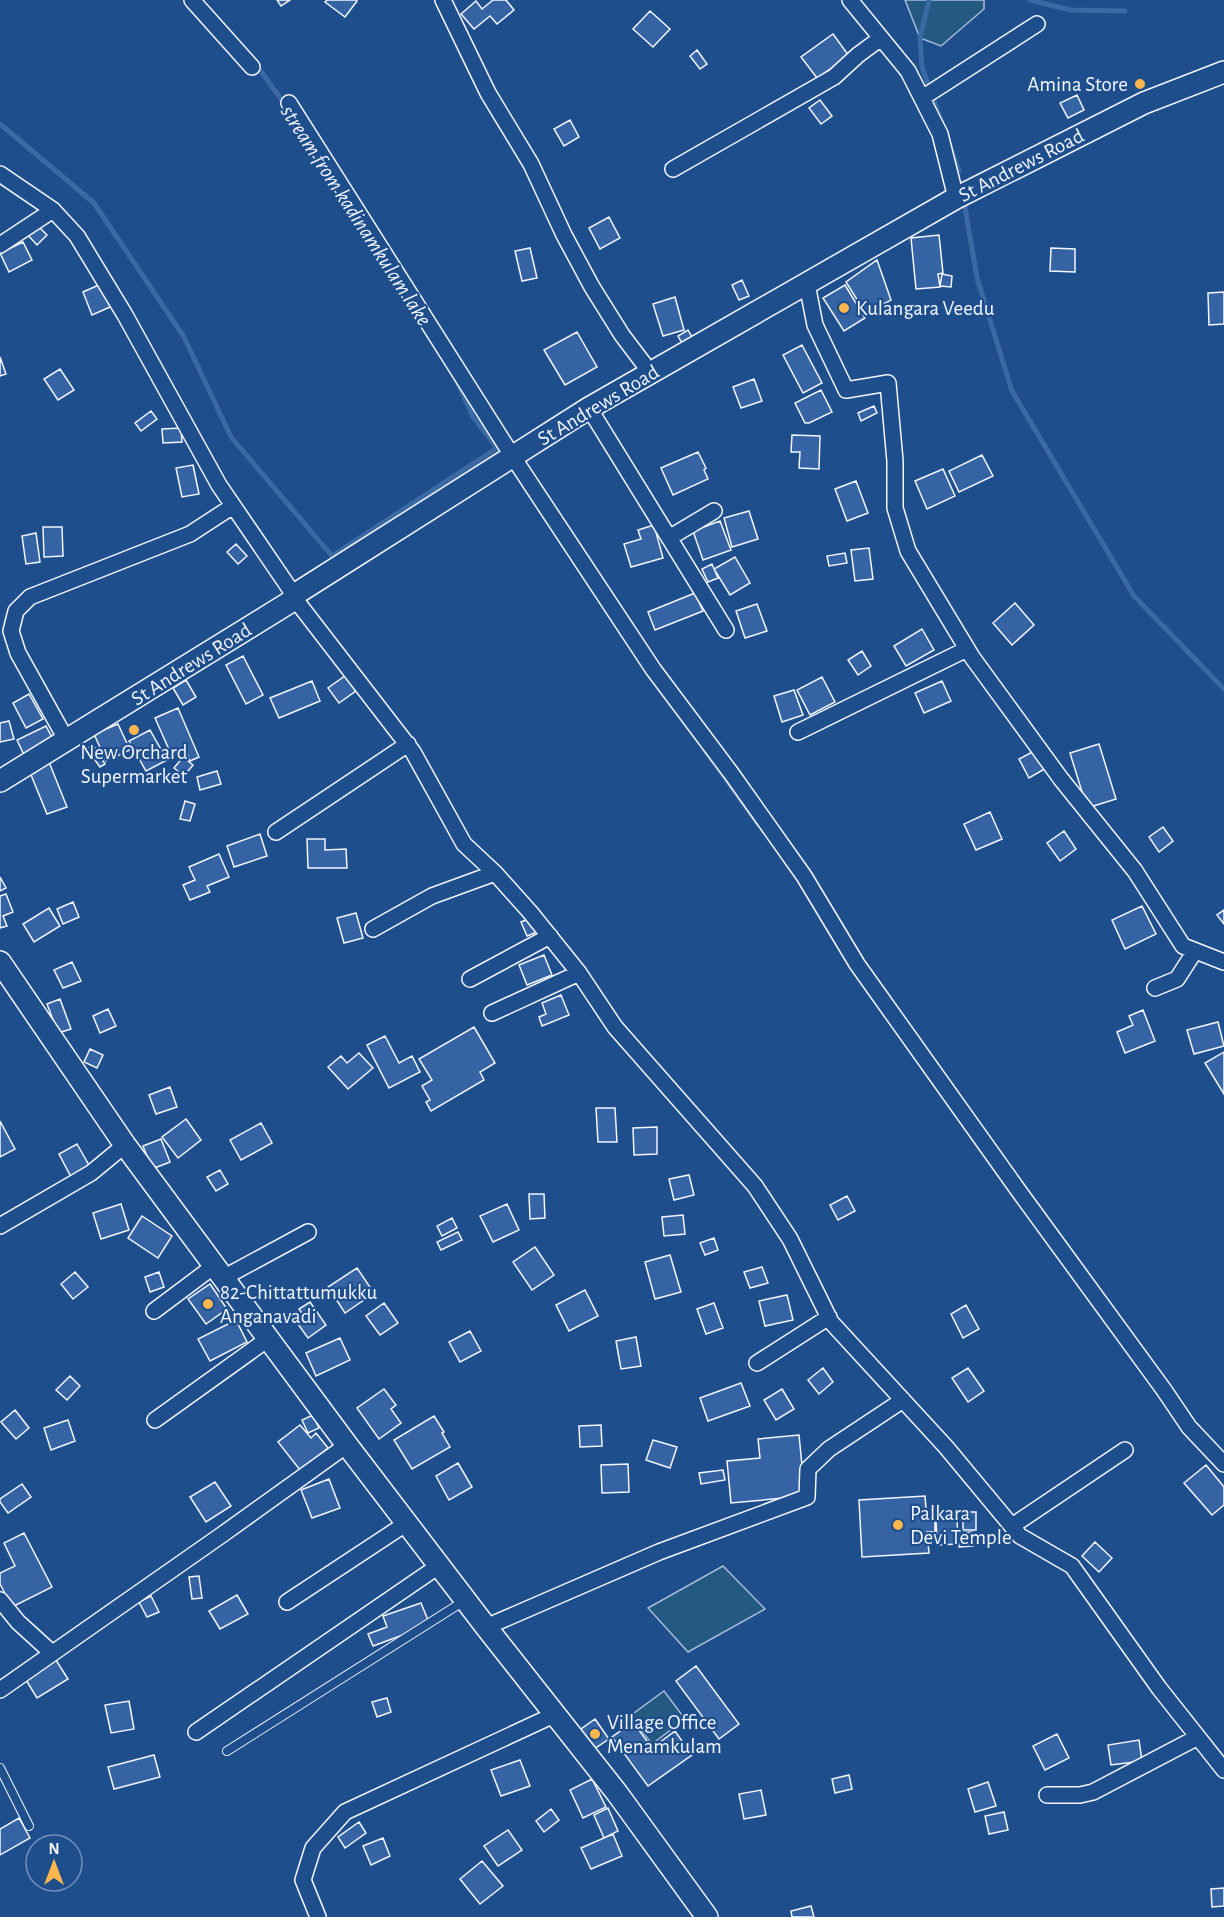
<svg xmlns="http://www.w3.org/2000/svg" width="1224" height="1917" font-family="'Alegreya Sans',sans-serif">
  <style>
    .green { fill: #245a82; stroke: #a8bbd7; stroke-width: 1.5 }
    .lines { fill: none; stroke-linecap: round; stroke-linejoin: round }
    .stream { stroke: #3b69a3; stroke-width: 5 }
    .building { fill: #3563a3; stroke: #f2f6ff; stroke-width: 1.5 }
    .lane-casing { stroke: #f2f6ff; stroke-width: 10 }
    .street-casing { stroke: #f2f6ff; stroke-width: 18 }
    .secondary-casing { stroke: #f2f6ff; stroke-width: 24 }
    .lane { stroke: #1f4e8c; stroke-width: 8 }
    .street { stroke: #1f4e8c; stroke-width: 15 }
    .secondary { stroke: #1f4e8c; stroke-width: 21 }
    .poi-dot { fill: #ffb74d; stroke: #1f4e8c; stroke-width: 2 }
    .labels { text-anchor: middle; stroke-width: 4.5; stroke-linejoin: round; paint-order: stroke }
    .poi-label { font-size: 21px; fill: #f2f6ff; stroke: #1f4e8c; text-anchor: start }
    .street-label { font-size: 21px; fill: #f2f6ff; stroke: #1f4e8c }
    .water-label { font-size: 22px; font-style: italic; fill: #f2f6ff; stroke: #1f4e8c }
  </style>
  <rect width="100%" height="100%" fill="#1f4e8c"/>
  <path class="green" d="M905,0h79v9l-43,37 -21,-8z
    M723,1566l42,43 -77,43 -40,-44z
    M664,1691l21,28 -33,25 -22,-28z"/>
  <g class="lines">
    <path class="stream" d="M929,0l-9,38 2,29 21,59
      M1030,0l40,10 55,1
      M255,63l31,43
      M0,124l94,79 90,134 47,100 101,119 165,-108 -24,-31 -17,-38
      M949,143l10,28
      M964,201l13,77 35,113 122,205 90,93
      M704,749l54,75"/>
  </g>
  <path class="building" d="M277,0h13l-9,6z
    M327,0h29l1,1 -12,16 -20,-15z
    M493,0h13l8,10 -17,14 -7,-8 -16,13 -13,-15 15,-13 6,8z
    M650,11l20,18 -17,18 -20,-18z
    M833,34l16,22 -32,22 -16,-21z
    M697,50l10,14 -7,5 -10,-13z
    M1077,95l7,15 -16,8 -8,-15z
    M820,100l12,16 -11,8 -12,-16z
    M570,120l9,17 -15,9 -10,-17z
    M609,217l11,21 -20,11 -11,-21z
    M34,222l13,13 -10,10 -13,-14z
    M939,235l4,38 -5,1 2,13 -24,2 -5,-51z
    M23,242l9,18 -23,12 -9,-19z
    M530,248l7,30 -15,3 -7,-30z
    M1051,248l24,1v23l-25,-1z
    M877,260l14,40 -25,14 -20,-32z
    M942,274l10,2 -1,11 -11,-1z
    M742,280l7,16 -10,4 -7,-15z
    M101,284l9,23 -18,8 -9,-23z
    M845,285l20,33 -21,13 -21,-33z
    M1224,292v32l-15,1 -1,-32z
    M675,297l9,33 -21,6 -10,-32z
    M688,330l5,9 -10,6 -5,-9z
    M577,332l20,35 -32,18 -21,-35z
    M802,345l20,38 -19,10 -20,-38z
    M0,357l6,17 -6,2z
    M60,369l14,21 -16,10 -14,-21z
    M754,379l8,22 -21,7 -8,-21z
    M821,390l11,22 -23,11h-4l-10,-20z
    M874,406l3,7 -16,8 -3,-8z
    M151,411l6,8 -16,12 -6,-8z
    M181,428l1,14 -19,1 -1,-14z
    M792,435l28,1 -1,33 -20,-1 1,-16h-9z
    M698,452l8,16 -2,2 4,9 -35,16 -12,-27z
    M982,455l11,21 -34,16 -10,-21z
    M193,465l6,29 -17,3 -6,-29z
    M943,469l12,27 -28,13 -12,-28z
    M856,481l12,32 -21,8 -12,-32z
    M749,511l9,28 -26,8 -8,-29z
    M720,521l11,29 -28,10 -10,-29z
    M654,525l9,33 -32,9 -7,-23 17,-5 -3,-9z
    M43,527h19l1,29 -19,1z
    M36,533l4,29 -14,2 -4,-28z
    M236,544l11,12 -9,8 -11,-12z
    M869,548l4,31 -18,2 -4,-31z
    M845,553l2,10 -18,3 -2,-10z
    M735,557l15,26 -20,12 -16,-26z
    M712,564l6,14 -10,4 -6,-13z
    M695,593l8,18 -48,19 -7,-18z
    M1015,603l19,22 -22,20 -19,-22z
    M757,604l10,27 -22,7 -9,-27z
    M922,629l12,21 -28,16 -12,-20z
    M862,651l9,15 -13,9 -10,-15z
    M243,656l20,39 -17,9 -20,-39z
    M349,673l11,15 -21,15 -11,-15z
    M822,677l13,25 -25,13 -13,-25z
    M186,680l10,17 -13,8 -10,-17z
    M312,681l8,20 -41,17 -9,-20z
    M942,681l9,20 -27,12 -9,-20z
    M794,690l9,25 -21,7 -8,-26z
    M29,694l14,25 -17,9 -13,-25z
    M178,708l21,49 -9,4 -5,-12 -14,5 -16,-36z
    M9,721l5,18 -14,3v-19z
    M118,724l12,26 -24,11 -12,-27z
    M46,726l9,17 -30,14 -8,-17z
    M150,730l17,30 -21,11 -17,-30z
    M1099,744l17,55 -29,9 -17,-55z
    M93,745l12,19 -5,3 -13,-18z
    M1038,749l10,18 -19,11 -10,-19z
    M183,757l10,8 -9,11 -10,-8z
    M49,762l18,45 -20,7 -18,-44z
    M217,771l4,13 -21,6 -3,-13z
    M185,801l10,3 -5,17 -10,-2z
    M990,812l12,27 -26,11 -12,-26z
    M1163,827l10,14 -14,11 -10,-15z
    M1064,831l12,18 -16,12 -13,-18z
    M260,834l7,22 -33,11 -7,-21z
    M307,839h18v11l21,-1 1,19h-39z
    M219,854l10,23 -22,9 3,6 -20,8 -7,-15 12,-5 -6,-13z
    M0,877l6,11 -6,3z
    M6,894l7,18 -10,4 4,10 -7,2v-32z
    M73,902l6,15 -16,7 -6,-15z
    M1142,906l14,28 -31,15 -13,-29z
    M49,908l11,18 -26,16 -11,-18z
    M1224,910v14l-7,-9z
    M356,913l7,25 -19,5 -7,-25z
    M531,918l6,14 -10,4 -6,-14z
    M544,955l8,20 -25,10 -8,-20z
    M72,962l9,19 -18,7 -9,-18z
    M561,995l8,20 -27,11 -3,-9 7,-3 -4,-11z
    M60,999l11,30 -13,4 -11,-29z
    M108,1009l8,17 -16,7 -7,-17z
    M1143,1010l12,31 -30,12 -8,-21 16,-7 -4,-9z
    M1218,1022l6,24 -30,8 -7,-24z
    M474,1027l21,36 -15,9 4,8 -53,31 -5,-9 4,-2 -8,-14 10,-6 -13,-21z
    M385,1036l14,27 13,-7 8,16 -31,16 -22,-43z
    M90,1049l13,6 -6,13 -13,-6z
    M1224,1052v42l-19,-31z
    M359,1053l14,15 -25,21 -20,-22 13,-11 6,7z
    M170,1087l7,20 -21,7 -7,-19z
    M596,1108h19l2,34h-19z
    M186,1119l15,21 -23,18 -16,-21z
    M0,1121l15,28 -15,8z
    M261,1123l11,20 -31,17 -11,-20z
    M657,1127v27l-23,1 -1,-27z
    M161,1139l9,23 -18,7 -9,-23z
    M77,1144l13,23 -19,10 -12,-23z
    M220,1170l8,14 -12,7 -9,-14z
    M689,1175l5,20 -20,5 -5,-21z
    M529,1194h15l1,24 -15,1z
    M847,1196l8,15 -17,9 -8,-15z
    M121,1204l8,26 -28,9 -8,-26z
    M507,1204l12,26 -26,12 -13,-26z
    M683,1215l2,19 -21,2 -2,-19z
    M142,1216l30,20 -14,22 -30,-20z
    M452,1218l5,10 -15,8 -5,-10z
    M458,1232l4,8 -21,10 -4,-8z
    M714,1238l4,12 -13,5 -5,-12z
    M535,1247l19,28 -22,15 -19,-28z
    M670,1255l11,37 -26,7 -10,-37z
    M762,1267l6,16 -18,5 -6,-16z
    M357,1268l17,25 -29,20 -17,-26z
    M75,1272l13,15 -15,12 -12,-15z
    M159,1272l5,15 -14,5 -5,-15z
    M210,1284l17,25 -21,15 -18,-25z
    M585,1290l13,26 -29,15 -13,-26z
    M787,1295l6,25 -28,6 -6,-25z
    M310,1302l16,23 -18,13 -13,-18 8,-5 -4,-6z
    M384,1303l14,20 -18,12 -14,-19z
    M714,1303l9,25 -17,6 -9,-25z
    M966,1305l13,24 -16,9 -12,-24z
    M236,1320l11,22 -37,19 -12,-22z
    M470,1331l11,20 -21,11 -11,-20z
    M636,1337l5,29 -20,3 -5,-28z
    M340,1338l10,22 -34,16 -10,-23z
    M823,1368l10,14 -14,12 -11,-14z
    M968,1368l16,23 -16,11 -16,-24z
    M70,1376l10,10 -13,14 -11,-10z
    M741,1383l9,23 -42,15 -8,-23z
    M384,1389l12,16 -5,4 10,14 -22,16 -22,-31z
    M782,1389l12,20 -18,11 -12,-20z
    M15,1410l14,18 -13,11 -15,-17z
    M313,1415l6,13 -11,5 -6,-13z
    M434,1416l10,16 -2,1 8,14 -38,22 -18,-29z
    M68,1420l7,21 -24,9 -7,-22z
    M300,1425l11,13 5,-5 12,15 -28,22 -22,-28z
    M601,1425l1,21 -22,1 -1,-21z
    M799,1435l6,61 -74,7 -4,-42 33,-3 -2,-19z
    M653,1440l24,7 -7,21 -24,-8z
    M458,1463l14,24 -23,13 -13,-24z
    M628,1464l1,28 -27,1 -1,-28z
    M1206,1465l18,22v18l-12,10 -28,-32z
    M723,1470l2,10 -24,4 -2,-11z
    M329,1479l11,29 -28,10 -11,-28z
    M215,1482l16,24 -25,16 -16,-25z
    M22,1484l9,13 -23,16 -8,-11v-3z
    M925,1496l2,23 8,-1v14h-8l2,21 -67,4 -3,-57z
    M963,1512h13v18h-13z
    M957,1518l1,26 -21,1 -1,-26z
    M972,1532l1,14 -14,1 -1,-14z
    M24,1533l28,54 -40,20 -12,-23v-11l15,-7 -11,-23z
    M1095,1542l17,16 -13,14 -17,-16z
    M199,1576l3,22 -10,1 -3,-22z
    M237,1595l11,19 -28,15 -11,-18z
    M151,1596l8,16 -12,5 -8,-15z
    M421,1603l9,22 -57,21 -5,-12 19,-7 -4,-11z
    M54,1657l14,22 -31,19 -14,-23z
    M696,1666l43,58 -20,15 -43,-58z
    M387,1698l4,14 -14,5 -5,-15z
    M129,1701l5,28 -23,4 -6,-28z
    M595,1719l14,20 -15,10 -13,-20z
    M633,1722l19,26 23,-17 17,24 -44,31 -36,-49z
    M1057,1734l12,24 -24,12 -12,-24z
    M1139,1740l3,21 -31,4 -3,-20z
    M154,1755l6,22 -46,12 -6,-22z
    M520,1760l10,26 -29,10 -10,-26z
    M849,1775l3,14 -17,4 -3,-14z
    M592,1779l14,28 -23,11 -13,-28z
    M988,1782l8,24 -21,6 -7,-23z
    M761,1790l5,25 -22,4 -5,-25z
    M608,1808l10,23 -14,7 -10,-23z
    M551,1809l8,11 -15,12 -8,-11z
    M1004,1812l4,18 -19,4 -4,-18z
    M19,1818l11,20 -30,17v-26z
    M359,1822l7,11 -21,15 -7,-11z
    M508,1830l14,20 -24,16 -14,-20z
    M613,1834l9,22 -31,13 -10,-21z
    M383,1838l7,18 -19,9 -8,-19z
    M482,1861l21,25 -23,18 -20,-25z
    M1224,1888v18l-12,1 -1,-18z
    M811,1906l3,11h-22l-1,-6z"/>
  <g class="lines">
    <defs>
      <path id="lane" d="M227,1751l237,-150
        M0,1768l29,58"/>
      <path id="street" d="M192,0l60,67
        M443,0l45,93 43,71 33,71 28,52 30,48 28,37
        M850,0l58,71 32,63 16,64
        M922,98l115,-74
        M289,103l224,354 140,212 78,104 73,103 53,88 161,226 146,200 25,37 35,37
        M673,169l161,-92 24,-22 23,-17
        M0,174l53,36 24,26 48,79 94,170 75,110
        M0,245l53,-35
        M807,284l8,41 31,65 42,-7 7,78v47l13,43 64,106 89,122 74,92 48,75 41,16
        M589,408l137,222
        M669,538l45,-27
        M295,599l118,153 51,92 31,29 35,39 49,61 36,54 140,159 35,53 41,83 115,125 74,89 52,30 87,122 65,82
        M798,732l169,-83
        M67,741l-49,-88 -7,-22 5,-20 14,-14 160,-63 43,-28
        M276,832l132,-88
        M373,929l59,-33 63,-23
        M470,979l80,-43
        M1155,988l22,-9 18,-28
        M492,1013l87,-40
        M0,1226l91,-53 34,-28
        M223,1278l85,-46
        M154,1311l60,-45
        M757,1363l72,-46
        M155,1420l113,-81
        M1012,1526l113,-76
        M0,1600l18,22 34,31
        M287,1602l120,-79
        M486,1627l173,-75 148,-55 1,-28 21,-20 74,-49
        M0,1690l223,-156 124,-89
        M196,1732l244,-167
        M1047,1795h33l13,-3 105,-55
        M318,1917l-15,-37 10,-32 32,-36 211,-98"/>
      <path id="secondary" d="M0,781l295,-182 -1,-4 295,-187 367,-210 188,-95 80,-31
        M0,962l125,183 222,300 139,182 131,166 90,124"/>
    </defs>
    <use href="#lane" class="lane-casing"/>
    <use href="#street" class="street-casing"/>
    <use href="#secondary" class="secondary-casing"/>
    <use href="#lane" class="lane"/>
    <use href="#street" class="street"/>
    <use href="#secondary" class="secondary"/>
  </g>
  <g class="poi-dot">
    <circle cx="1140" cy="84" r="6"/>
    <circle cx="844" cy="308" r="6"/>
    <circle cx="134" cy="730" r="6"/>
    <circle cx="208" cy="1304" r="6"/>
    <circle cx="898" cy="1525" r="6"/>
    <circle cx="595" cy="1734" r="6"/>
  </g>
  <g class="labels">
    <g class="poi-label">
      <text x="1128" y="91" text-anchor="end">Amina Store</text>
      <text x="856" y="315">Kulangara Veedu</text>
      <text x="134" y="759" text-anchor="middle">New Orchard<tspan x="134" dy="24">Supermarket</tspan></text>
      <text x="220" y="1299">82-Chittattumukku<tspan x="220" dy="24">Anganavadi</tspan></text>
      <text x="910" y="1520">Palkara<tspan x="910" dy="24">Devi Temple</tspan></text>
      <text x="607" y="1729">Village Office<tspan x="607" dy="24">Menamkulam</tspan></text>
    </g>
    <g class="street-label">
      <text transform="translate(1021 165) rotate(-27)" y="7">St Andrews Road</text>
      <text transform="translate(598 405) rotate(-31)" y="7">St Andrews Road</text>
      <text transform="translate(191 664) rotate(-32)" y="7">St Andrews Road</text>
    </g>
    <g class="water-label">
      <text transform="translate(357 215) rotate(57)" y="8">stream from kadinamkulam lake</text>
    </g>
  </g>
  <g transform="translate(54 1863)"><circle r="28" fill="#1f4e8c" stroke="#7391ba" stroke-width="1.5"/>
  <path d="M0-4.5L10 22L0 15L-10 22Z" fill="#ffb74d"/>
  <text y="-9" font-size="16" font-weight="bold" text-anchor="middle" fill="#f2f6ff">N</text>
  </g>
</svg>
